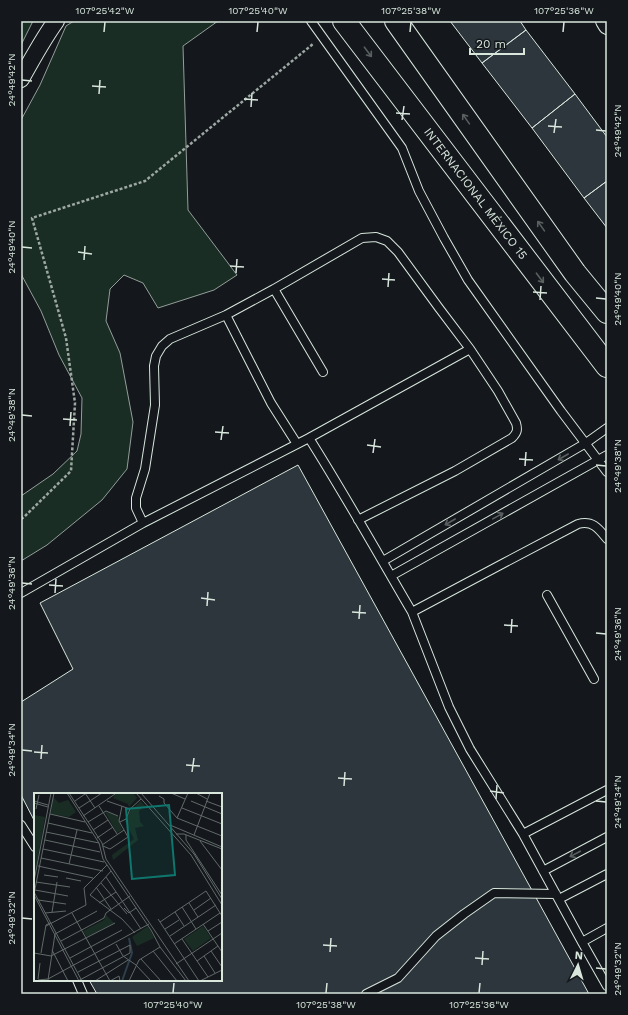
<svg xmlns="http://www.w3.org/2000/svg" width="628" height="1015" font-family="'Work Sans',sans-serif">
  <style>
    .green { fill: #1a2d24; stroke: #939e99 }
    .building { fill: #2c363c; stroke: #d8e6dc }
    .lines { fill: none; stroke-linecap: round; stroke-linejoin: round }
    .lane-casing { stroke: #d8e6dc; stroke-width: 10 }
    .street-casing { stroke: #d8e6dc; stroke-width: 18 }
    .primary-casing { stroke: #d8e6dc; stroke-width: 24 }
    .path { stroke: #9da8a2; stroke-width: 2.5; stroke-dasharray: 3 2; stroke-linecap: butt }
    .lane { stroke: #14181c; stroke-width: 8 }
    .street { stroke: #14181c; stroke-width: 16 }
    .primary { stroke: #14181c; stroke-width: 22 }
    .oneway { stroke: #59605f }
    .ticks { fill: none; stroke: #d8e6dc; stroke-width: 1.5 }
    .labels { text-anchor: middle; stroke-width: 3; stroke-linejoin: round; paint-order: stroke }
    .street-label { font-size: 12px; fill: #d8e6dc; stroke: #14181c }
    .inset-river { fill: none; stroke: #2f3f4d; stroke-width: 2 }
    .inset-road { fill: none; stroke: #626a69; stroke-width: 1 }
    .view { fill: #0f766e; fill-opacity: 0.15; stroke: #0f766e; stroke-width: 2 }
    .inset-edge { fill: none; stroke: #d8e6dc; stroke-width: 2 }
    .neatline { fill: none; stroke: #d8e6dc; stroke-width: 1.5 }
    .ticks-label { font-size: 10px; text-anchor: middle; fill: #d8e6dc }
  </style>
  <rect width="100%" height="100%" fill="#14181c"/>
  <path class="green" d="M21,21h12l-12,24z
    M74,21h144l-35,25 5,164 49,65 -23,15 -56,18 -15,-25 -19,-8 -14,14 -4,32 14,32 13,69 -6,47 -25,31 -55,45 -26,16v-65l32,-22 24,-23 4,-17 1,-36 -23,-43 -18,-44 -20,-37v-154l19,-35 26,-59z"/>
  <path class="building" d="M450,21h70l6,9 -44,33z
    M526,30l49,64 -43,34 -50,-65z
    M575,94l32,43v44l-23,17 -52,-70z
    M607,181v47l-23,-30z
    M298,465l291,529h-492l-8,-14h132v-186h-186v28l-14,-27v-93l52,-33 -33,-66z"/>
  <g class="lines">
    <defs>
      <path id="lane" d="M311,21l91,127 17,43 25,47 24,42 93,131 46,61
        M274,289l49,83
        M226,315l45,88 26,41
        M309,438l-166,85 -7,-15v-10l9,-29 10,-64 -1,-39 2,-10 6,-10 8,-7 56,-24 48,-26 88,-51 14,-1 11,4 11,11 41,56 31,41
        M358,520l97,-49 57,-33c5,-5 6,-8 4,-15l-18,-32 -28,-42 -161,89c36,57 69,116 103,174
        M607,539c-8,-10 -14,-19 -29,-15l-74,39 -92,49 37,95 21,42 53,85 59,108 25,44
        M383,561l203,-118 21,-15
        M391,576l216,-121
        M21,593l122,-70
        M547,595l47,84
        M21,825l14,22
        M523,834l84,-44
        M543,871l64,-34
        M559,899l48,-25
        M582,942l25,-14
        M77,980l6,14
        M366,994l32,-16 38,-42 28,-22 30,-21 62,1"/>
      <path id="street" d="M604,21l3,5
        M21,79c11,-20 22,-40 35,-58"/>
      <g id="primary">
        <path id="s1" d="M344,21l263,345"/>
        <path d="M396,21l179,252 32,39"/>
      </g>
    </defs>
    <use href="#lane" class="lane-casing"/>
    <use href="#street" class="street-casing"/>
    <use href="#primary" class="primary-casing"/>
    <path class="path" d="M21,519l3,-2 47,-46 4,-68 -9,-65 -34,-120 113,-37 168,-137"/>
    <use href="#lane" class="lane"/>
    <use href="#street" class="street"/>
    <use href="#primary" class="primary"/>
  </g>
  <defs><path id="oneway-shaft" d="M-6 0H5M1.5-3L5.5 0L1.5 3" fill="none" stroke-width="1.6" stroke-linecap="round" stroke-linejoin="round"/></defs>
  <g class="oneway">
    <use href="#oneway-shaft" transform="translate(368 52) rotate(53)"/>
    <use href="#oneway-shaft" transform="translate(466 119) rotate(-125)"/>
    <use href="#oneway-shaft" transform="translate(541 226) rotate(-125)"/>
    <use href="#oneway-shaft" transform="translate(540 278) rotate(53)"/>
    <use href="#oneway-shaft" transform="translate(563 457) rotate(150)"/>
    <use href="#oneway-shaft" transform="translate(498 516) rotate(-29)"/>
    <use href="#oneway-shaft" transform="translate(450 522) rotate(150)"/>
    <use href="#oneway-shaft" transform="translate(575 854) rotate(152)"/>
  </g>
  <path class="ticks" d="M104,32l1,-10M257,32l1,-10M410,32l1,-10M563,32l1,-10M22,80l10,1M92,86l14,1M99,94l1,-14M244,99l14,1M251,107l1,-14M396,113l14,1M402,120l2,-14M548,126l14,1M596,130l10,1M554,133l2,-14M22,247l10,1M78,252l14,2M84,260l1,-14M230,266l14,1M236,273l1,-14M382,279l13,1M388,287l1,-14M533,292l14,1M596,298l10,1M540,300l1,-14M22,415l10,1M63,419l14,1M70,426l1,-14M215,432l14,1M221,440l2,-14M367,445l14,2M373,453l2,-14M519,459l14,1M596,465l10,1M525,466l1,-14M22,583l10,1M49,585l14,1M55,593l1,-14M201,598l14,2M207,606l1,-14M352,612l14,1M359,619l1,-14M504,625l14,1M511,633l1,-14M596,633l10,1M22,750l10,1M34,752l14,1M41,759l1,-14M186,765l14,1M192,772l2,-14M338,778l14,1M344,786l1,-14M490,791l14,2M496,799l1,-14M596,801l10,1M22,918l10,1M323,945l14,1M330,952l1,-14M475,958l14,1M482,965l1,-14M596,968l10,1M173,993l1,-10M326,993l1,-10M479,993l1,-10"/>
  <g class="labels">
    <g class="street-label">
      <text dy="4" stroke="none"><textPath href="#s1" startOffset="217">INTERNACIONAL MÉXICO 15</textPath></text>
    </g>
  </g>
  <g transform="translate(34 793)">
    <rect width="188" height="188" fill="#14181c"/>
    <path d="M82,0h17l4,5 -8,9 -1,-3 -15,-6zM19,4l6,6 9,-3 8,12 -7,5 -18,-3zM107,8l4,5 -6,5 1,11 4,4 -9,2 3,12 -25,20 -1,-5 22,-16 -9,-18 6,-11zM71,19l13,4 4,14 -5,3zM0,22l11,2 -11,63zM72,122l8,8 -27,14 -4,-6 21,-11zM114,133l6,12 -17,8 -5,-9zM169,133l8,12 -18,13 -9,-12z" fill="#1a2d24"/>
    <path class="inset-river" d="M88,188l10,-28 -3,-15"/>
    <path class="inset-road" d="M33,0l32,50 4,16 48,71 9,17 26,34M35,0l33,50 4,16 83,122M51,0l10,15M102,0l55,62 31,50M107,0l53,61 28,45M137,0l14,6M162,0l11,6M125,3l5,3v4l13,15 45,18M0,8l14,4M41,8l10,-7M73,8l23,8M157,8l31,13M172,8l16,6M0,10l14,4M65,13l18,28M45,15l23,-15M148,15l40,16M2,16l3,-14M16,21l35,8M49,23l32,-22M143,25l11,-25M54,29l18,-11 12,5M86,29l6,-3 4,-10 11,-10M14,30l44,10M136,32l52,22M59,37l15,-10M12,39l53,11M142,41h8l38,15M152,42v5l36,55M160,42l16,-42M63,45l16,-11M11,47l55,12M166,48l22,29M68,52l22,-15M69,53l7,3 18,-12 -9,-16 3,-15M9,56l61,13M7,65l62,13M35,71l8,-34M4,73l55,12M77,78l-21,24 32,24 13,14M10,82l14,2M72,84l35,52M32,85l15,3M0,88l17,-88M2,89l34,5M67,90l26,31M62,94l15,22M1,97l33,6M0,99l48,89M0,101l20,-101M0,102l45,86M4,107l28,4M65,110l17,-11M155,110l9,14M148,114l14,22M90,115l5,5 7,-5M160,117l17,-12M18,119l5,-30M141,119l9,14M11,120l21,-2M38,120l38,68M124,126l41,62M126,129l46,-31 16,25M169,131l19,28M12,133l40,-21 -2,-17 23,-23M131,136l14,-9M174,138l14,-9M136,143l46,-31M148,146l26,38M27,148l43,-23 2,-5 24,-17M82,151l7,12 13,9 15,16M140,151l46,-31M18,157l16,31M119,158l24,30M177,158l11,16M0,160l17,3 64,-33M7,160l5,-28 4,-2M170,163l11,17M36,165l52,-28M107,166l20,22M163,168l21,-15M142,171l46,-31M44,179l52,-27v8l-52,28M4,186l2,-16M4,187l10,-1 101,-55M14,187l7,-46 42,-23M61,188l33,-21M76,188l9,-5 1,5M95,188l10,-21 21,-13M166,188l22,-11"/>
    <path class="view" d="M135,12l6,70 -43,4 -6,-70z"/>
    <rect width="188" height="188" class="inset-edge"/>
  </g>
  <rect width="628" height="1015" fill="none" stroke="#14181c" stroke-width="44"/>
  <g transform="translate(578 965) rotate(5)" stroke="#14181c" stroke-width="3" paint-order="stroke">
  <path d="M0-3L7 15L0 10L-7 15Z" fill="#d8e6dc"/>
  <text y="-6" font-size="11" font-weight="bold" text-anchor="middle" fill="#d8e6dc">N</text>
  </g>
  <path d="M470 48v6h54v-6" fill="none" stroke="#d8e6dc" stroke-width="2"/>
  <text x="476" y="48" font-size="12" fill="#d8e6dc" stroke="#14181c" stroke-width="3" paint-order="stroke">20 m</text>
  <rect x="22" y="22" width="584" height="971" class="neatline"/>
  <g class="ticks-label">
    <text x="105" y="14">107°25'42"W</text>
    <text x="258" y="14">107°25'40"W</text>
    <text x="411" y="14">107°25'38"W</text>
    <text x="564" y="14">107°25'36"W</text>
    <text transform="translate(11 80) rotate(-90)" y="4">24°49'42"N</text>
    <text transform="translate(617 131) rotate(-90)" y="4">24°49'42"N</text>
    <text transform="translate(11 247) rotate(-90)" y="4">24°49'40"N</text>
    <text transform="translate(617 299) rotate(-90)" y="4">24°49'40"N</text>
    <text transform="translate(11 415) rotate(-90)" y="4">24°49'38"N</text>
    <text transform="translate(617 466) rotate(-90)" y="4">24°49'38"N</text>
    <text transform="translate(11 583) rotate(-90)" y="4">24°49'36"N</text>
    <text transform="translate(617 634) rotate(-90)" y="4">24°49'36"N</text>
    <text transform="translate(11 750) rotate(-90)" y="4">24°49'34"N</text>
    <text transform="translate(617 802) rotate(-90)" y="4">24°49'34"N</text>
    <text transform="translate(11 918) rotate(-90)" y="4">24°49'32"N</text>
    <text transform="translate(617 969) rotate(-90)" y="4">24°49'32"N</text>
    <text x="173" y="1008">107°25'40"W</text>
    <text x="326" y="1008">107°25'38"W</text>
    <text x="479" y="1008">107°25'36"W</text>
  </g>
</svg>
